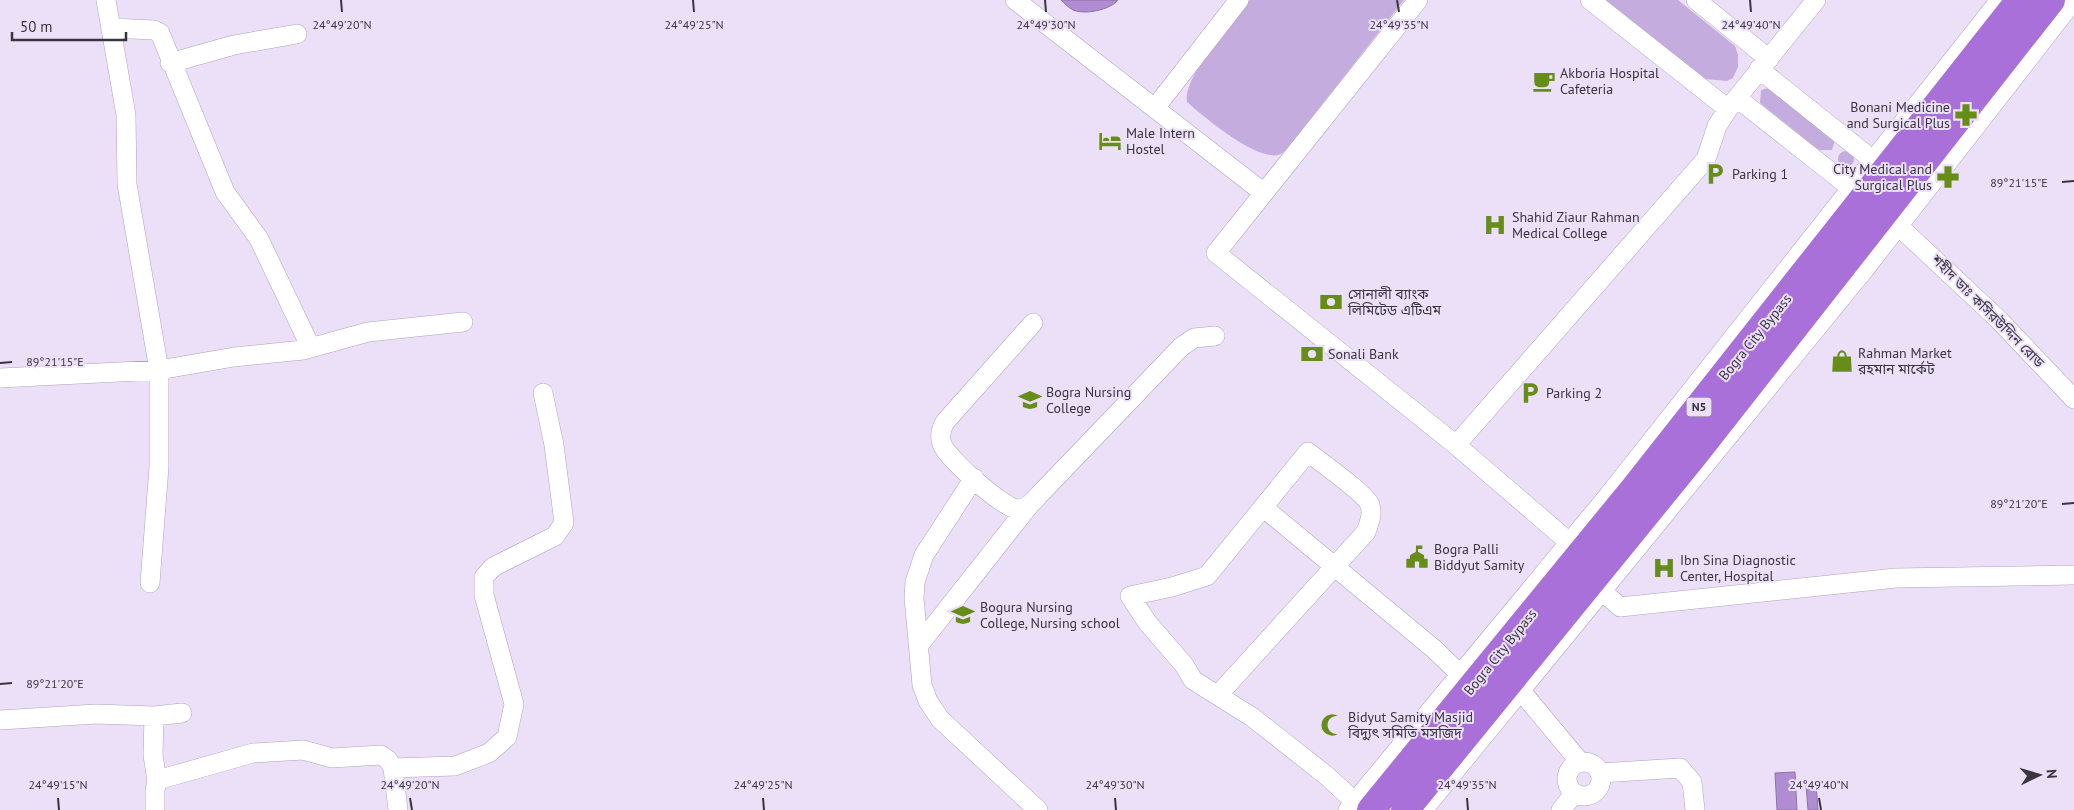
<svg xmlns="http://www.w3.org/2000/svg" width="2074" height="810" font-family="'PT Sans','Noto Sans Bengali',sans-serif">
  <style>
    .green { fill: #c5acdf }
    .water { fill: #b08dd2; stroke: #8c72a6 }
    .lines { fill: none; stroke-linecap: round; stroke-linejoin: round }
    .minor-casing { stroke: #aea3ba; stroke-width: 20 }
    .minor { stroke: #fff; stroke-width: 19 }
    .highway-bridge-casing { stroke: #fff; stroke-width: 29; stroke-linecap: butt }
    .highway-bridge { stroke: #a970da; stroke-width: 28 }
    .ticks { fill: none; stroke: #39343e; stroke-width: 2 }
    .labels { text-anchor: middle; stroke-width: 4; stroke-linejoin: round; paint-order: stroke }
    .shield { fill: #ece0f8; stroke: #6f6876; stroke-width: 1 }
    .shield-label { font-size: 12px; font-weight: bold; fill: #39343e }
    .poi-label { font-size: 14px; fill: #39343e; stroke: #ece0f8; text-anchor: start }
    .street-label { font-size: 14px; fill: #39343e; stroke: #ece0f8 }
    .ticks-label { font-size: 12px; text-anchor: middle; fill: #39343e; stroke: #ece0f8; stroke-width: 4; stroke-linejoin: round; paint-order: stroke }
  </style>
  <rect width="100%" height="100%" fill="#ece0f8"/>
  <path class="green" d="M1250,0h154l-114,145c-4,4 -7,9 -12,10 -23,5 -74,-38 -91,-53 -4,-26 46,-80 63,-102z
    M1606,0h72l57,46 3,9v12l-5,11 -6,3 -22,-2z
    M1772,87l63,53 -3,10h-13l-59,-47 1,-13z
    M1838 159a8 8 0 1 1 16 0a8 8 0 1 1-16 0Z"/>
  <path class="water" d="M1061,0h57c-8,10 -33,15 -45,10 -4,-2 -9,-7 -12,-10z
    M1795,772l2,38h-20l-2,-37z
    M1816,784l2,26h-10l-2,-25z"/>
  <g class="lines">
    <defs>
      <path id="minor" d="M106,0l20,115 1,69 32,186v97l-9,116
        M1015,0l249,193
        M1418,0l-202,253 240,192 113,97
        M1590,0l138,109
        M1696,0l73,59
        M112,28l42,2 6,3 65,159 34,47 52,109
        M170,63l64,-18 63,-11
        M1759,69l115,92
        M1737,98l123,97
        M1155,108l84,-108
        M1890,218l109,102 75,79
        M1033,323l-88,99c-4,7 -6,14 -3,22 5,14 61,64 75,65 10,0 16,-7 22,-14l142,-148 13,-9 21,-2
        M0,378l159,-8 75,-13 69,-7 65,-18 95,-10
        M1456,445l250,-286 11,-33 11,-17 88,-109
        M974,478l-50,77 -9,27 -1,16 8,87 6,16 12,18 98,91
        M1264,508l170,141 26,25
        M1602,591l18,16 276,-29 178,-3
        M919,645l112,-142
        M1521,691l59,71
        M1218,695l148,-163c3,-9 7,-17 4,-27 -4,-11 -51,-44 -62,-53l-101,124 -35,11 -42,9 17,26 37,43 9,15 59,37 75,59 28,26
        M154,716l-1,39 4,26
        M0,720l96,-6 58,2 28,-3
        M1567 779a17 17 0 1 1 34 0a17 17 0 1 1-34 0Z
        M393,768l62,-2 34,-13 18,-16 7,-33 -30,-109v-18l9,-10 62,-31 9,-13 -10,-78 -11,-52
        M1600,773l80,-5 12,14 3,28
        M155,810v-20l2,-9 4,-2 92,-26 50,-3 29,8 49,-3 7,5 5,8 5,42
        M1348,810l260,-314 392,-496
        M1423,810l441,-540 210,-270
        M1561,810l13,-16"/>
    </defs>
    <use href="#minor" class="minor-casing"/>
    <use href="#minor" class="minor"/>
    <defs>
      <path id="highway-bridge" d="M1371,810l262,-320 387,-490
        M1405,810l290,-356 356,-454"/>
    </defs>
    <use href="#highway-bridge" class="highway-bridge-casing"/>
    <use href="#highway-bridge" class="highway-bridge"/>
  </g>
  <path class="ticks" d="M341,0l1,12M693,0l1,12M1045,0l1,12M1397,0l2,12M1750,0l1,12M2062,182l12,-1M0,363l12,-1M2062,504l12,-1M0,684l12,-1M58,798l1,12M410,798l2,12M763,798l1,12M1115,798l1,12M1467,798l1,12M1819,798l2,12"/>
  <defs>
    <symbol id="cafe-bare" viewBox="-9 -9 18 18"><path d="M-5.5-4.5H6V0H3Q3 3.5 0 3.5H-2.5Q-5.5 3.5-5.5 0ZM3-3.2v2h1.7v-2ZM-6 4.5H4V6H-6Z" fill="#678d19" stroke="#ece0f8" stroke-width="2.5" paint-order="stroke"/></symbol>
    <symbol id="pharmacy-bare" viewBox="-9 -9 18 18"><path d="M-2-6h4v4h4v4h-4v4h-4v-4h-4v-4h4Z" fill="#678d19" stroke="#ece0f8" stroke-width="2.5" paint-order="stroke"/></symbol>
    <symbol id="hotel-bare" viewBox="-9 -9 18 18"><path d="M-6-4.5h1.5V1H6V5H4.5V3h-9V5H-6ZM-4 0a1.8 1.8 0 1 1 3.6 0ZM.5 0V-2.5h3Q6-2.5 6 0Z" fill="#678d19" stroke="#ece0f8" stroke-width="2.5" paint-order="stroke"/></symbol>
    <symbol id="parking-bare" viewBox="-9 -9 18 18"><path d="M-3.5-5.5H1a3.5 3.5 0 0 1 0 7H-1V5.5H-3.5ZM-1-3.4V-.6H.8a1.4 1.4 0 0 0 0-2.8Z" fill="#678d19" stroke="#ece0f8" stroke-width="2.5" paint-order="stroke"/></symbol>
    <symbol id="hospital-bare" viewBox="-9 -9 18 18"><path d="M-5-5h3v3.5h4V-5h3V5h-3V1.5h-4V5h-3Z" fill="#678d19" stroke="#ece0f8" stroke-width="2.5" paint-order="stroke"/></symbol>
    <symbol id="bank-bare" viewBox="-9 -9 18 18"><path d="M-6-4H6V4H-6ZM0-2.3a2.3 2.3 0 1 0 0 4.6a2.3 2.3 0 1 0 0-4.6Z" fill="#678d19" stroke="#ece0f8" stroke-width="2.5" paint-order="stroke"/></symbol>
    <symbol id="shop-bare" viewBox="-9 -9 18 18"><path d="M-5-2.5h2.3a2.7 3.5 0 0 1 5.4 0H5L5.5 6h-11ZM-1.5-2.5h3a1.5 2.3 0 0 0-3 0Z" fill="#678d19" stroke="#ece0f8" stroke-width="2.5" paint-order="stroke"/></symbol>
    <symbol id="university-bare" viewBox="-9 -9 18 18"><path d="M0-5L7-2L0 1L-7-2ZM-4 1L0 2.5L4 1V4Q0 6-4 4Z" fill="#678d19" stroke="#ece0f8" stroke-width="2.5" paint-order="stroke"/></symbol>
    <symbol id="civic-bare" viewBox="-9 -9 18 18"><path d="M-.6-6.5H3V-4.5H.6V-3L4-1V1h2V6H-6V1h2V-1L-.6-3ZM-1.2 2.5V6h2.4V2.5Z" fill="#678d19" stroke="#ece0f8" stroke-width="2.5" paint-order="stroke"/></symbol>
    <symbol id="school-bare" viewBox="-9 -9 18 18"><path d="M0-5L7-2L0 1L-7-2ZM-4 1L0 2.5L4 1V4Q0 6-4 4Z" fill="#678d19" stroke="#ece0f8" stroke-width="2.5" paint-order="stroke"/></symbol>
    <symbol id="mosque-bare" viewBox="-9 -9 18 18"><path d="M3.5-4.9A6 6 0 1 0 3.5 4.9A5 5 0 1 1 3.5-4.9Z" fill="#678d19" stroke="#ece0f8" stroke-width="2.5" paint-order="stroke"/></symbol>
  </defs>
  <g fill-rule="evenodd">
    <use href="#cafe-bare" x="1528" y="65" width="32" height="32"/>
    <use href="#pharmacy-bare" x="1950" y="99" width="32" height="32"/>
    <use href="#hotel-bare" x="1094" y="125" width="32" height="32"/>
    <use href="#parking-bare" x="1699" y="158" width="32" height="32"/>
    <use href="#pharmacy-bare" x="1932" y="161" width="32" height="32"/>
    <use href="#hospital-bare" x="1479" y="209" width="32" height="32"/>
    <use href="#bank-bare" x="1315" y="286" width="32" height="32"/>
    <use href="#bank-bare" x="1296" y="338" width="32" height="32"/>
    <use href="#shop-bare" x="1826" y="345" width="32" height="32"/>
    <use href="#parking-bare" x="1514" y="377" width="32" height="32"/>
    <use href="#university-bare" x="1014" y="384" width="32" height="32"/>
    <use href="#civic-bare" x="1401" y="541" width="32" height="32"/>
    <use href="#hospital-bare" x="1648" y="552" width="32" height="32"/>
    <use href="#school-bare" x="947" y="599" width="32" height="32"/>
    <use href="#mosque-bare" x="1316" y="709" width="32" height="32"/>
  </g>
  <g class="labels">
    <rect class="shield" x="1686.5" y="397.5" width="25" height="19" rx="4"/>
    <g class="shield-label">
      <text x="1699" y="411">N5</text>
    </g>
    <g class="poi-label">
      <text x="1560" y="78">Akboria Hospital<tspan x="1560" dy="16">Cafeteria</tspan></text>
      <text x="1950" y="112" text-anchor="end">Bonani Medicine<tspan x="1950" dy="16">and Surgical Plus</tspan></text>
      <text x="1126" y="138">Male Intern<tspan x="1126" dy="16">Hostel</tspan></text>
      <text x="1932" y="174" text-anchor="end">City Medical and<tspan x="1932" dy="16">Surgical Plus</tspan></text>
      <text x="1732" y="179">Parking 1</text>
      <text x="1512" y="222">Shahid Ziaur Rahman<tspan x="1512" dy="16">Medical College</tspan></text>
      <text x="1348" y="299">সোনালী ব্যাংক<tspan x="1348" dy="16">লিমিটেড এটিএম</tspan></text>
      <text x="1858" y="358">Rahman Market<tspan x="1858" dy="16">রহমান মার্কেট</tspan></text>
      <text x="1328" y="359">Sonali Bank</text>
      <text x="1046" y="397">Bogra Nursing<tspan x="1046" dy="16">College</tspan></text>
      <text x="1546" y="398">Parking 2</text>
      <text x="1434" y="554">Bogra Palli<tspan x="1434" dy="16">Biddyut Samity</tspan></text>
      <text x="1680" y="565">Ibn Sina Diagnostic<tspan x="1680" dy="16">Center, Hospital</tspan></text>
      <text x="980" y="612">Bogura Nursing<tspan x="980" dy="16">College, Nursing school</tspan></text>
      <text x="1348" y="722">Bidyut Samity Masjid<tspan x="1348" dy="16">বিদ্যুৎ সমিতি মসজিদ</tspan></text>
    </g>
    <g class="street-label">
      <text transform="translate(1988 311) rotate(45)" y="5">শহীদ ডাঃ কসিরউদ্দিন রোড</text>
      <text transform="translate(1755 337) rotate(-51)" y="5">Bogra City Bypass</text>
      <text transform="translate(1500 652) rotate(-51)" y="5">Bogra City Bypass</text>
    </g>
  </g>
  <g class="ticks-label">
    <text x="342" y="29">24°49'20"N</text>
    <text x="694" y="29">24°49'25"N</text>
    <text x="1046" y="29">24°49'30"N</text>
    <text x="1399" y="29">24°49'35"N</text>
    <text x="1751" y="29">24°49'40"N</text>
    <text x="2019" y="187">89°21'15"E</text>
    <text x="55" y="366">89°21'15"E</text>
    <text x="2019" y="508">89°21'20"E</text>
    <text x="55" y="688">89°21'20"E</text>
    <text x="58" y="789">24°49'15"N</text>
    <text x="410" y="789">24°49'20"N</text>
    <text x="763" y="789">24°49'25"N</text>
    <text x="1115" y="789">24°49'30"N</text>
    <text x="1467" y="789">24°49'35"N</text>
    <text x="1819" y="789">24°49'40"N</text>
  </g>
  <g transform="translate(2039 775) rotate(85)" stroke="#ece0f8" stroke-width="4" paint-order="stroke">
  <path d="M0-4L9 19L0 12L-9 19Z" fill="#39343e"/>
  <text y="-8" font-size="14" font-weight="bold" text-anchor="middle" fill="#39343e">N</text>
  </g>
  <path d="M12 32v8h114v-8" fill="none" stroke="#39343e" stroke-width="2.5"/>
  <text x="20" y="32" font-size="15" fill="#39343e" stroke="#ece0f8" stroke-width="4" paint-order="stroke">50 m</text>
</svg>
